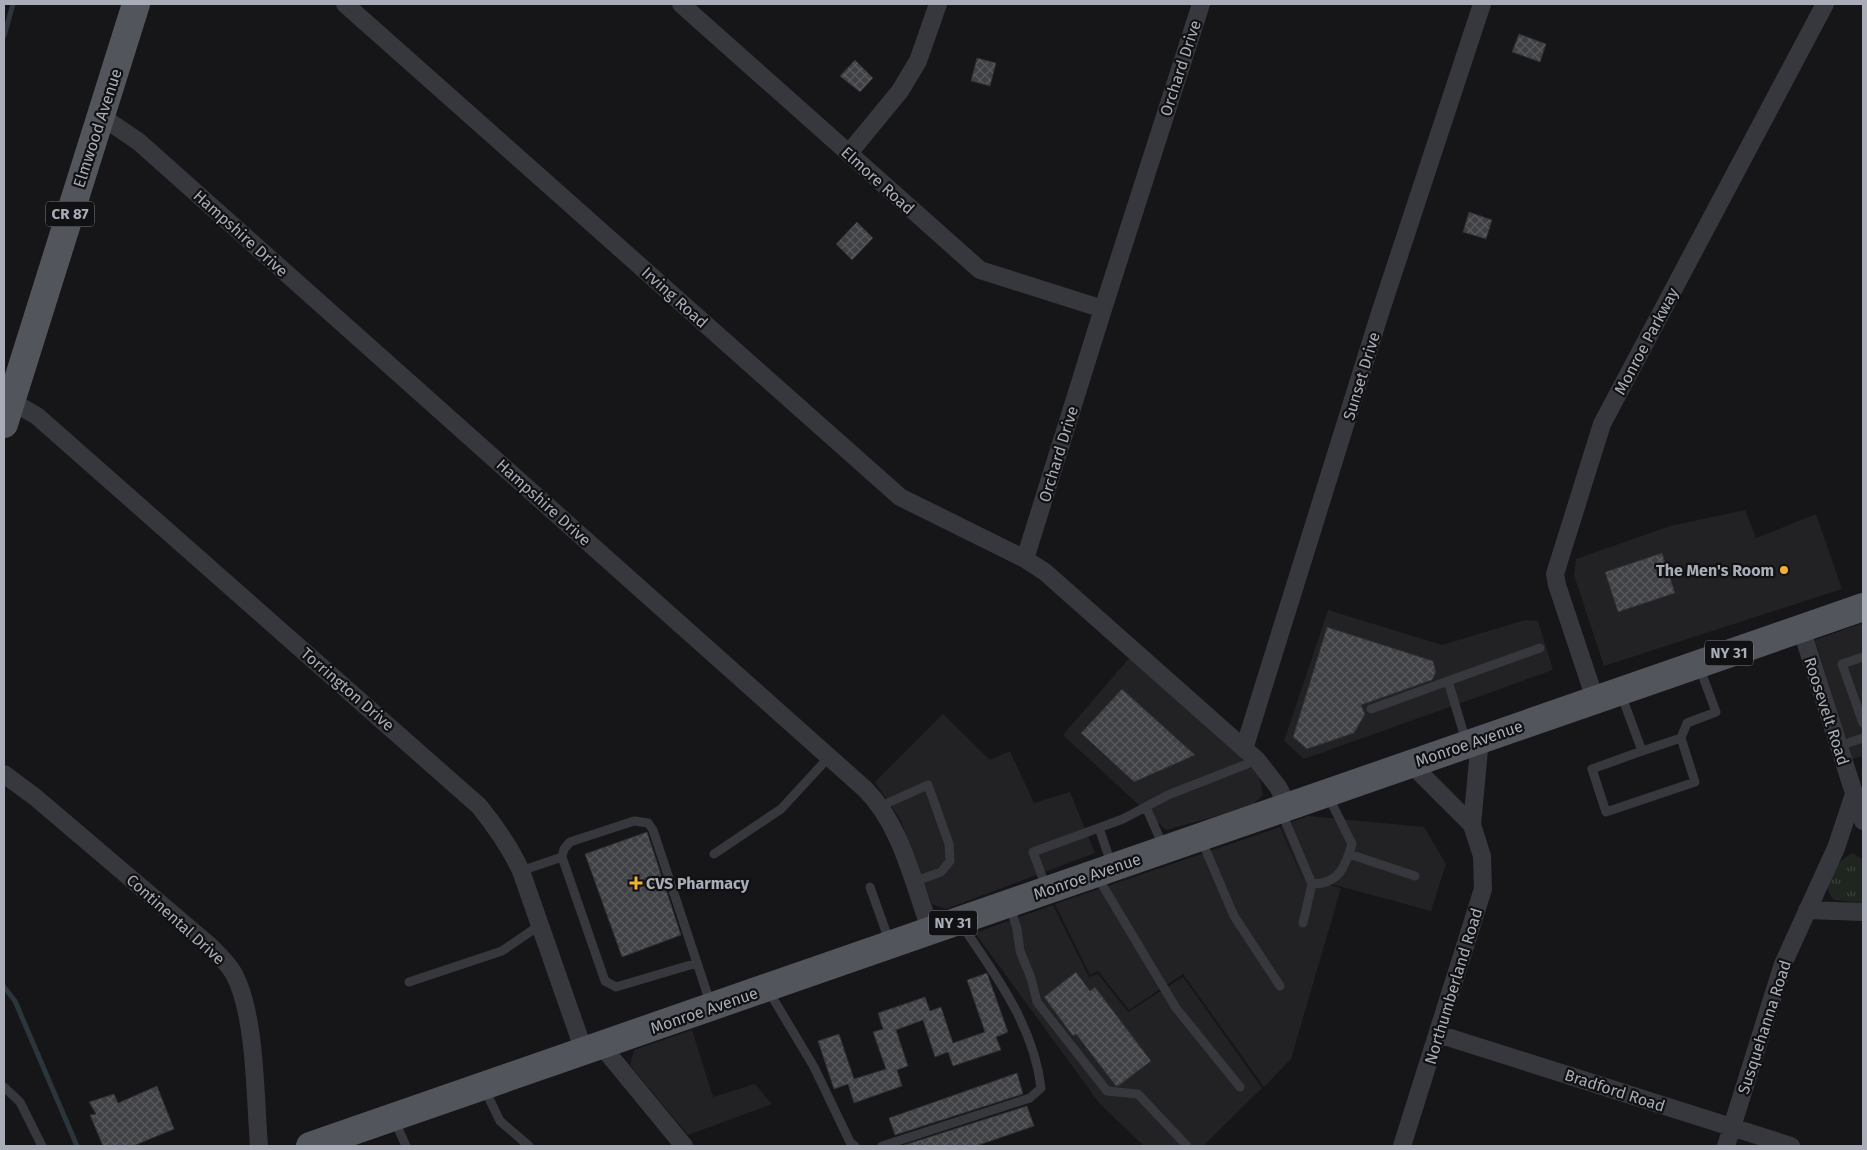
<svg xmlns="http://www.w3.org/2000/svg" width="1867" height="1150" font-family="'Fira Sans',sans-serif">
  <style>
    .built { fill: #222225 }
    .grass { fill: url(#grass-tufts) }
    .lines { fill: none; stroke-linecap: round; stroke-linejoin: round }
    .stream { stroke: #2c353c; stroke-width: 5 }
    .building { fill: url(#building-cross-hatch); stroke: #303034 }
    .lane { stroke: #37383d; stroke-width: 9 }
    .street { stroke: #37383d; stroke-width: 18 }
    .primary { stroke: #53555c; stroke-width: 28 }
    .poi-dot { fill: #f2b134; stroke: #111113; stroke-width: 2 }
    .labels { text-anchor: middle; stroke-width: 4.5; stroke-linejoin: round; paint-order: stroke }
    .shield { fill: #111113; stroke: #7b7e86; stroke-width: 1 }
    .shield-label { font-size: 15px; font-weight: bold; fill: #a8adb8 }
    .street-label { font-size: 16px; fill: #a8adb8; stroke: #111113 }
    .poi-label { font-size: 16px; font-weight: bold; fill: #a8adb8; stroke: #111113; text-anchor: end }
  </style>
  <defs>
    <pattern id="grass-tufts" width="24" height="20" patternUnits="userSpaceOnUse" patternTransform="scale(1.25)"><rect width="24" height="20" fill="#1e261f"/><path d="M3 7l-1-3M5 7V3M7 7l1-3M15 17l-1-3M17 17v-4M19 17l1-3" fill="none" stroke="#3c433d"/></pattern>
    <pattern id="building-cross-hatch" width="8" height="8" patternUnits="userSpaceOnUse" patternTransform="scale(1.25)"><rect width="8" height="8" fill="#404145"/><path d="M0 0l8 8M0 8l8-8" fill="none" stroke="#595a5e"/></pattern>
  </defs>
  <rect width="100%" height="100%" fill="#161618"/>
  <path class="built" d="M1745,510l11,28 60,-24 26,75 -238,77 -30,-91 2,-16 94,-33z
    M1328,610l114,35 83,-25 13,1 15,49 -249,89 -20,-18z
    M1863,623v133l-11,3 -37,-119z
    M1131,656l128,119 4,20 -13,12 -84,23 -103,-95z
    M943,714l47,46 20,-9 24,52 36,-11 25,61 -149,56 -14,-5 -31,-83 -26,-39z
    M1308,816l116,11 22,37 -15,47 -129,-35 -21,-50z
    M1280,827l22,50 39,11 -50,171 -27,28 -81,-113 -54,36 -31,-39 -8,4 -35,-71z
    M1053,905l36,72 9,-3 30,38 55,-35 79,111 -57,56 2,2h-63l-44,-42 -125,-171z
    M692,1030l21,67 42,-13 17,20 -84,31 -58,-70 4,-15z"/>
  <path class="grass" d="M1853,853l10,7v43l-29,-3c-15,-15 2,-39 19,-47z"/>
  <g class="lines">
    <path class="stream" d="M4,36l9,-32
      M4,987l11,14 62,145"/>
  </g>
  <path class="building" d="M1519,34l27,10 -6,18 -28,-10z
    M977,58l19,5 -6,23 -19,-5z
    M855,60l18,18 -13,14 -20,-16z
    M1469,212l23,8 -6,19 -23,-7z
    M857,222l16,16 -21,22 -16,-16z
    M1662,553l13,40 -57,19 -13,-40z
    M1327,627l106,34 3,11 -4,8 -71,25 4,9 -11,19 -47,16 -14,-12z
    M1122,689l73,66 -61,27 -53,-49z
    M647,832l34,103 -59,22 -37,-103z
    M1076,972l14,19 5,-4 56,74 -33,25h-2l-40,-52 -3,2 -29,-39z
    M987,973l21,59 -12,5 5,13 -48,16 -5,-14 -13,5 -12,-37 -27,10 12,36 -11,4 5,16 -48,17 -6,-19 -14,5 -16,-48 21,-7 15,45 32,-10 -13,-37 10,-3 -5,-16 47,-16 5,14 11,-4 12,36 32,-11 -18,-52z
    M1017,1073l6,21 -128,41 -6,-17z
    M157,1086l17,43 -41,17h-30l-13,-31 6,-1 -7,-12 25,-8 4,9z
    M1027,1106l7,20 -58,20h-75z"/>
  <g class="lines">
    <path class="lane" d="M1863,657l-21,7 21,59
      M1621,694l21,57 -50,18 14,43 89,-30 -14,-44 -39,13
      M1371,709l77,-28
      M1681,738l6,-15 29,-11 -17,-46
      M1466,741l-18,-60 92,-33
      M1839,746l24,-8
      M881,806l47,-21 21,59 1,17 -9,11 -28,10
      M1146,807l18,41
      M1281,811l31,73 -9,39
      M1099,828l13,38
      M1201,839l33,77 46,70
      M714,854l67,-45 48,-52
      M1349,854l66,22
      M521,871l41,-14
      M1097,876l79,132 64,79
      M1312,884c27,0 33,-17 40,-40l-24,-48
      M870,887l20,56
      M1046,887l-13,-35 90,-33 45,-24 89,-35
      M1010,906l7,23 3,22 11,27 6,24 70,89 31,3 49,52
      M697,963l-81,24 -11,-6 -43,-124 2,-8 6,-7 64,-21 14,2 5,7 58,175
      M409,982l93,-31 38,-26
      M768,990l46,77 36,75 5,4
      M4,1087l16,15 22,44
      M484,1088l16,33 29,25
      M394,1119l12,27
      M882,1146l148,-48 11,-10c-7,-62 -46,-114 -80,-164"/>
    <path class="street" d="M345,4l555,493 125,62 20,13 212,188 21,27 10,19
      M681,4l299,266 123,39
      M101,116l38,26 726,647c37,37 48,94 66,142
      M849,153l51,-62 18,-30 20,-57
      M11,401l26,15 442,390c17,21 31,41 42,65l63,180
      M1025,559l78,-250 98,-305
      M1801,628l62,193
      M1595,699l-38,-114 -2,-11 47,-150 223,-420
      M1244,749l136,-436 102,-309
      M1410,763l62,62
      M4,774l31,23 174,148c9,9 19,18 25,29 22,41 21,124 25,172
      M1807,910l56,2
      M1438,1034l353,112
      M601,1045l83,101
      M1402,1146l81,-257 -1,-33 -10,-31 8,-86
      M1726,1146l57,-182 53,-116 18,-54"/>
    <path class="primary" d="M4,424l132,-420
      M310,1146l1553,-539"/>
  </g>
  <g class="poi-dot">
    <circle cx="1784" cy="570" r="5"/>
    <path d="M633.5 875.5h5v5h5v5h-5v5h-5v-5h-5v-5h5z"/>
  </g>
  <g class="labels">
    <g class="shield">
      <rect x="46" y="201.5" width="48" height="25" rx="4"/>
      <rect x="1705" y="640.5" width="48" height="25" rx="4"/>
      <rect x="929" y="910.5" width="48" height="25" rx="4"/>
    </g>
    <g class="shield-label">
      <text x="70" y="219">CR 87</text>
      <text x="1729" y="658">NY 31</text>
      <text x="953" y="928">NY 31</text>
    </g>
    <g class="street-label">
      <text transform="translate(1180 68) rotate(-72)" y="6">Orchard Drive</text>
      <text transform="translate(97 128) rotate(-72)" y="6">Elmwood Avenue</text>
      <text transform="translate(878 180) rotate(42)" y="6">Elmore Road</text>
      <text transform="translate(241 233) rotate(42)" y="6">Hampshire Drive</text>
      <text transform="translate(675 297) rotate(42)" y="6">Irving Road</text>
      <text transform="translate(1646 341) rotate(-62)" y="6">Monroe Parkway</text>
      <text transform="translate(1361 376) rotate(-73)" y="6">Sunset Drive</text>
      <text transform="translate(1058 454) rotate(-73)" y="6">Orchard Drive</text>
      <text transform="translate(544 502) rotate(42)" y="6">Hampshire Drive</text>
      <text transform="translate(348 689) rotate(41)" y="6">Torrington Drive</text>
      <text transform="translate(1827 711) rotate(72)" y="6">Roosevelt Road</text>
      <text transform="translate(1469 743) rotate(-19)" y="6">Monroe Avenue</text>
      <text transform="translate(1087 876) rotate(-19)" y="6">Monroe Avenue</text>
      <text transform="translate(176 919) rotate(42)" y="6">Continental Drive</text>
      <text transform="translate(1453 986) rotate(-73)" y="6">Northumberland Road</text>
      <text transform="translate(704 1010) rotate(-19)" y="6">Monroe Avenue</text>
      <text transform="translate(1764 1027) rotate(-72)" y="6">Susquehanna Road</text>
      <text transform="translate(1615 1090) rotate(18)" y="6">Bradford Road</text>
    </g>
    <g class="poi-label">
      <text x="1774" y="576">The Men's Room</text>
      <text x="646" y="889" text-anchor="start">CVS Pharmacy</text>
    </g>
  </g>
  <rect width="1867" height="1150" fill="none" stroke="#a8adb8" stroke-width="10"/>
</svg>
